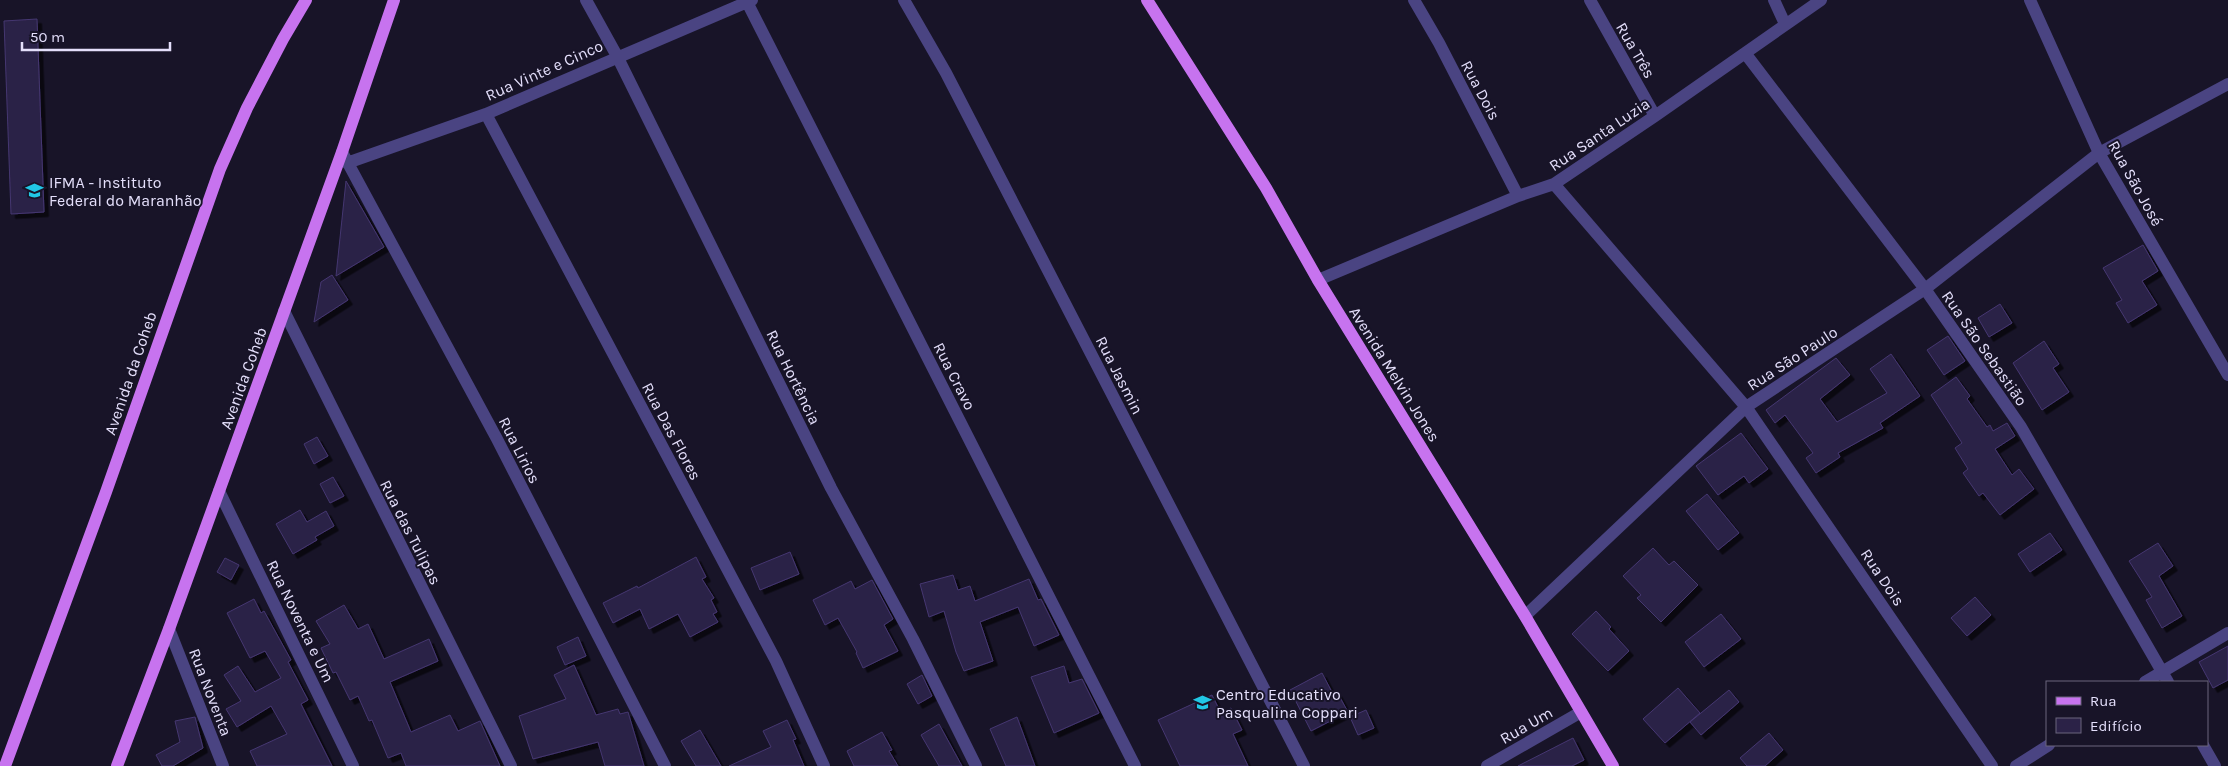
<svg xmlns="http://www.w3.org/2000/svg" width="2228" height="766" font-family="Karla,sans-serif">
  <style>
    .building { fill: #2b2247; stroke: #453771; filter: url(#shadow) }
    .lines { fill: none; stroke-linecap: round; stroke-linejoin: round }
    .minor { stroke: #4a4482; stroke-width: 12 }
    .major { stroke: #c773ef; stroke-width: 12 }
    .labels { text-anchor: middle; stroke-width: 4; stroke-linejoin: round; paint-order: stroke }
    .street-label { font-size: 16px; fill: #e4dffb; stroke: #181428 }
    .poi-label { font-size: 16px; fill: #e4dffb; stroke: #181428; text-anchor: start }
  </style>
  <defs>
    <filter id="shadow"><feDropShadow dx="4.5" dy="4.5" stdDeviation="0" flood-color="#0009"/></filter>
  </defs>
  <rect width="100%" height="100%" fill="#181428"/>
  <path class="building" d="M37,19l7,193 -33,2 -7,-193z
    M346,181l38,66 -48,29z
    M2143,245l15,26 -16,10 15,24 -29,18 -12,-20 6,-3 -19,-32z
    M332,275l16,25 -34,22 7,-40z
    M2000,304l12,19 -23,14 -11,-19z
    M1948,336l17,25 -21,14 -17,-25z
    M2044,341l15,23 -6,4 16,24 -27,18 -29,-47z
    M1891,354l29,42 -40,27 3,5 -45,25 2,4 -24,16 -10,-15 7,-5 -28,-38 -10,8 -9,-13 70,-52 14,17 -30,24 17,23 50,-29 -17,-24z
    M1956,377l14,19 -3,3 20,28 3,-2 3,6 14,-8 8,13 -20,13 17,26 7,-6 15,20 -34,26 -17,-22 -4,3 -16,-23 5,-4 -13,-21 7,-5 -31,-48z
    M1741,433l27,36 -19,14 -5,-7 -26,19 -22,-29z
    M317,437l11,19 -14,8 -10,-20z
    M333,477l11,19 -14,7 -10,-19z
    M1707,494l32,39 -21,17 -32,-39z
    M300,510l7,12 19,-11 8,15 -19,11 2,3 -24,14 -17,-30z
    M2050,533l12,17 -32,22 -12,-18z
    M2158,543l15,23 -14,10 23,40 -20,12 -16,-28 6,-3 -23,-36z
    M1653,548l16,17 5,-4 24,24 -37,37 -24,-24 4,-3 -18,-19z
    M790,552l9,22 -39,16 -9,-22z
    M696,557l10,20 -4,2 12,19 -3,2 6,12 -4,2 5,8 -28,15 -12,-23 -29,15 -9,-20 -27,14 -10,-20 34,-17 1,2z
    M225,558l14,7 -8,15 -14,-8z
    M953,575l5,15 12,-4 5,15 54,-22 9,21 3,-1 18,36 -25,11 -16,-39 -38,15 13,39 -29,10 -8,-19 -12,-41 -15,6 -9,-33z
    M872,580l21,39 -9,6 14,26 -35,17 -7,-15 1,-1 -19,-34 -13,7 -12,-25 38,-19 4,8z
    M1975,597l16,18 -24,21 -16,-18z
    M254,599l7,14 3,-2 27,49 -3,2 20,38 -7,4 31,62h-75l-7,-15 37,-17 -16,-28 -34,21 -11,-18 15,-8 -17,-26 14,-9 17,26 26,-14 -16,-27 -15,7 -23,-45z
    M344,605l14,24 10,-5 16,35 45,-20 9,22 -48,21 21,50 39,-17 8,16 22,-10 20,45h-94l-5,-13 -13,5 -16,-38 -3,1 -11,-25 -8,4 -14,-28 -3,1 -12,-25 9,-4 -14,-23z
    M1596,611l15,16 -2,2 20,22 -21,20 -36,-37z
    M1721,614l20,25 -37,28 -19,-25z
    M578,637l8,19 -21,9 -8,-18z
    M2228,646v34l-15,8 -14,-26z
    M574,665l22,50 22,-6 2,5 8,-2 16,54h-39l-7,-24 -65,17 -14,-43 47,-17 -12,-24z
    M1064,666l5,17 13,-4 17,34 -45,20 -23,-56z
    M1322,673l11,21 4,-2 11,20 -37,19 -21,-41z
    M922,675l10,21 -14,8 -11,-20z
    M1678,688l22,25 -35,30 -22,-24z
    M1729,690l10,12 -38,33 -11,-13z
    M1212,695l9,18 10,-5 11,22 -9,4 15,32h-68l-22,-46z
    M1366,710l8,18 -16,7 -8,-18z
    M195,717l8,31 -30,18h-11l-6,-11 24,-13 -5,-21z
    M1017,717l18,49h-29l-16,-37z
    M787,720l9,19 -3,1 11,26h-75l42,-19 -8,-16z
    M939,724l23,42h-23l-18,-31z
    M700,730l21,36h-25l-15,-25z
    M882,732l10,18 -3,1 9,15h-44l-7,-15z
    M1769,733l14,17 -18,16h-18l-7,-8z
    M1573,738l11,22 -12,6h-54z"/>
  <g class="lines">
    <path class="minor" d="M586,0l31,56 214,432 82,151 63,127
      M746,0l389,766
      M904,0l42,73 358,693
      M1414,0l25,43 79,153
      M1590,0l65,116
      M1774,0l11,24
      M2030,0l69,153 129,222
      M1745,53l180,236 96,138 147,255
      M486,114l290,547 48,105
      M342,152l155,287 168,327
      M347,163l139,-49 266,-114
      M1554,184l192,223 246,359
      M1318,280l200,-84 36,-12 101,-68 166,-116
      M284,311l227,455
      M219,491l134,275
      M1525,616l221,-209 179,-118 174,-136 129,-69
      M169,629l54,137
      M2145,682l83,-49
      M2203,745l12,21
      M1487,766l94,-54
      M2016,766l33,-21"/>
    <path class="major" d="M1147,0l119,188 52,92 207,336 88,150
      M5,766l101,-274 114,-323 27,-61 36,-69 23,-39
      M117,766l52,-137 173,-477 52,-152"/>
  </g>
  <defs>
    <symbol id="university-bare" viewBox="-9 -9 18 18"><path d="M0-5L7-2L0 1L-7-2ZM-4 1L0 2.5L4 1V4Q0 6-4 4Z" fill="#21c7e5" stroke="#181428" stroke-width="2.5" paint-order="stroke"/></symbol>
    <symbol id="school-bare" viewBox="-9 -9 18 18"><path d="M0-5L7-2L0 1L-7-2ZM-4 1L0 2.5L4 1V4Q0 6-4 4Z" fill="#21c7e5" stroke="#181428" stroke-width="2.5" paint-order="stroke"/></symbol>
  </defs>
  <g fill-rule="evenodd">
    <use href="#university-bare" x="22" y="178" width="25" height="25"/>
    <use href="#school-bare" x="1190" y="690" width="25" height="25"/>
  </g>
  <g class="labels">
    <g class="street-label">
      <text transform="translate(1636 50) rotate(60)" y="6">Rua Três</text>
      <text transform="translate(544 70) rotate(-24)" y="6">Rua Vinte e Cinco</text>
      <text transform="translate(1481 90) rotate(62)" y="6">Rua Dois</text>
      <text transform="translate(1599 134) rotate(-34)" y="6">Rua Santa Luzia</text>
      <text transform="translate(2136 183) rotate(61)" y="6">Rua São José</text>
      <text transform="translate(1985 348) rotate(55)" y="6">Rua São Sebastião</text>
      <text transform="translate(1792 358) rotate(-33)" y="6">Rua São Paulo</text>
      <text transform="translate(130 373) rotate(-71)" y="6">Avenida da Coheb</text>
      <text transform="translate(1395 374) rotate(58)" y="6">Avenida Melvin Jones</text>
      <text transform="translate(1120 375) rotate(63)" y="6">Rua Jasmin</text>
      <text transform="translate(955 376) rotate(63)" y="6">Rua Cravo</text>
      <text transform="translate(794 377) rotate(64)" y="6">Rua Hortência</text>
      <text transform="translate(243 378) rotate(-70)" y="6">Avenida Coheb</text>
      <text transform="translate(672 431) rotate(62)" y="6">Rua Das Flores</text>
      <text transform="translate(520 450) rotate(63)" y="6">Rua Lirios</text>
      <text transform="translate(411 532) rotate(63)" y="6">Rua das Tulipas</text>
      <text transform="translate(1883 577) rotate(56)" y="6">Rua Dois</text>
      <text transform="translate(301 621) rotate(64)" y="6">Rua Noventa e Um</text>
      <text transform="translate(211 692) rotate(69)" y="6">Rua Noventa</text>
      <text transform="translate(1526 725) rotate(-30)" y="6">Rua Um</text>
    </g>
    <g class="poi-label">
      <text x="49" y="188">IFMA - Instituto<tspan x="49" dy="18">Federal do Maranhão</tspan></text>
      <text x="1216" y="700">Centro Educativo<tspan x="1216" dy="18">Pasqualina Coppari</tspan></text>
    </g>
  </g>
  <rect x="2046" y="681" width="162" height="65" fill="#181428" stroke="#6a657c"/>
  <rect x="2056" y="697" width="25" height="8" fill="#c773ef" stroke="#6a657c"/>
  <text x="2090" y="706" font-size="15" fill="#e4dffb">Rua</text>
  <rect x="2056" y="718" width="25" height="15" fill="#2b2247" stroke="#6a657c"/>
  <text x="2090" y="731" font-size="15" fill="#e4dffb">Edifício</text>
  <path d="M22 42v8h148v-8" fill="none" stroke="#e4dffb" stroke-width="2.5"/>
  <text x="30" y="42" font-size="15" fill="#e4dffb" stroke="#181428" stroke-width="4" paint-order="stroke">50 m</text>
</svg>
